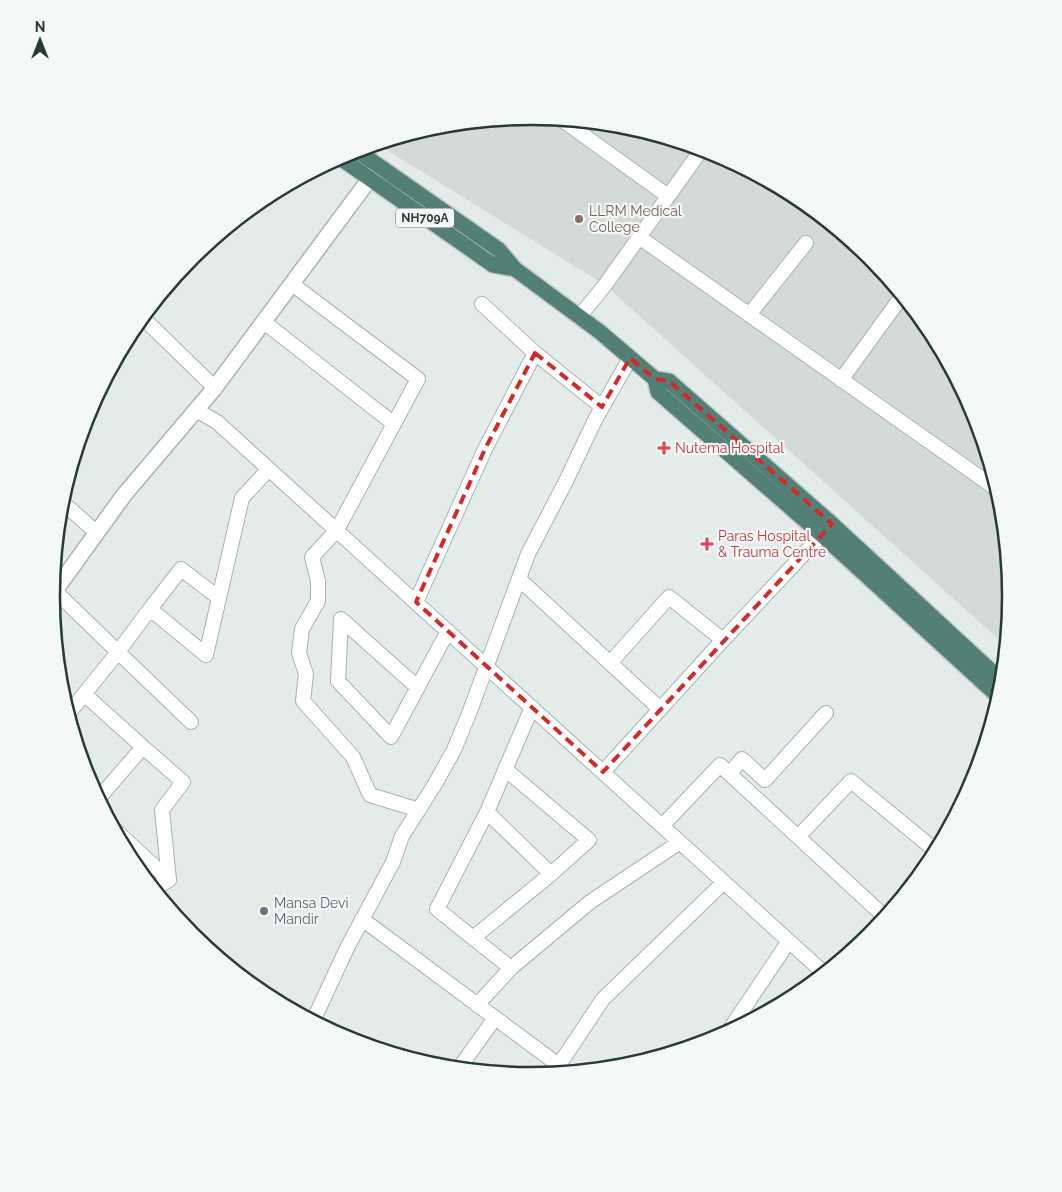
<svg xmlns="http://www.w3.org/2000/svg" width="1062" height="1192" font-family="Raleway,sans-serif">
  <style>
    .built { fill: #d2dbd8 }
    .lines { fill: none; stroke-linecap: round; stroke-linejoin: round }
    .minor-casing { stroke: #a7b3b0; stroke-width: 16 }
    .tertiary-casing { stroke: #a7b3b0; stroke-width: 18 }
    .trunk-casing { stroke: #c2c8c7; stroke-width: 18 }
    .minor { stroke: #fff; stroke-width: 14 }
    .tertiary { stroke: #fff; stroke-width: 15 }
    .trunk { stroke: #528077; stroke-width: 15 }
    .marked { fill: none; stroke: #d62828; stroke-width: 4; stroke-dasharray: 10 6; stroke-linejoin: round }
    .education-dot { fill: #8d6e63; stroke: #f4f8f6; stroke-width: 2 }
    .health-dot { fill: #e0444e; stroke: #f4f8f6; stroke-width: 2 }
    .worship-dot { fill: #6b7280; stroke: #f4f8f6; stroke-width: 2 }
    .labels { text-anchor: middle; stroke-width: 4.5; stroke-linejoin: round; paint-order: stroke }
    .shield { fill: #f4f8f6; stroke: #647470; stroke-width: 1 }
    .shield-label { font-size: 12px; font-weight: bold; fill: #263b36 }
    .education-label { font-size: 14px; fill: #785e54; stroke: #f4f8f6; text-anchor: start }
    .health-label { font-size: 14px; fill: #be3a42; stroke: #f4f8f6; text-anchor: start }
    .worship-label { font-size: 14px; fill: #5b616d; stroke: #f4f8f6; text-anchor: start }
    .rim { fill: none; stroke: #263b36; stroke-width: 2.5 }
  </style>
  <rect width="100%" height="100%" fill="#e4ece9"/>
  <path class="built" d="M531,116l94,10 90,27 83,44 72,60 60,73 44,83 28,90 9,93 -5,50 -401,-361 -228,-141 61,-19z"/>
  <g class="lines">
    <defs>
      <path id="minor" d="M561,119l107,77
        M639,237l359,253
        M292,284l126,95 -81,151 -25,27 6,24v20l-16,28 -3,24 7,21 -3,27 50,56 17,38 49,15
        M482,304l53,49 67,54
        M749,315l57,-72
        M142,317l73,71
        M579,317l26,-32 97,-136
        M264,322l130,102
        M841,380l61,-84
        M196,410l21,12 607,551
        M61,501l36,32
        M519,579l141,130
        M55,591l63,61 32,-43 56,46 36,-157 27,-29
        M416,602l69,-153 50,-96
        M150,609l31,-40 38,29
        M610,663l59,-66 54,43
        M417,687l-76,-68 -3,62 53,56 57,-106
        M84,694l59,53 -45,52
        M68,714l50,-62 73,70
        M143,747l40,35 -21,28 7,70 -15,9
        M505,769l84,71 -38,34 -64,-62 45,-105
        M603,772l120,-132 107,-114
        M730,773l12,-14 23,21 61,-67
        M487,812l-50,97 36,29 78,-64
        M662,826l58,-61 165,152
        M114,829l55,51
        M798,837l53,-56 85,70
        M362,919l206,153
        M473,938l38,30 -34,37
        M511,968l79,-66 90,-60
        M313,1021l34,-73 46,-86 9,-26 33,-52 19,-34 16,-39 58,-157 38,-73 29,-61 35,-62
        M728,1032l61,-91
        M559,1065l44,-66 121,-117
        M464,1069l-4,-2 35,-49"/>
      <path id="tertiary" d="M51,596l73,-101 89,-105 164,-221"/>
      <path id="trunk" d="M356,150l143,100 16,19 85,63 55,47 14,2 163,143 170,157
        M339,157l154,108 22,4
        M655,379l3,13 164,143 177,162"/>
    </defs>
    <use href="#minor" class="minor-casing"/>
    <use href="#tertiary" class="tertiary-casing"/>
    <use href="#trunk" class="trunk-casing"/>
    <use href="#minor" class="minor"/>
    <use href="#tertiary" class="tertiary"/>
    <use href="#trunk" class="trunk"/>
  </g>
  <path class="marked" d="M535,353l67,54 28,-49 25,21 14,2 163,143 -229,248 -187,-170 69,-153z"/>
  <circle class="education-dot" cx="579" cy="219" r="5"/>
  <g class="health-dot">
    <path d="M661.5 440.5h5v5h5v5h-5v5h-5v-5h-5v-5h5z"/>
    <path d="M704.5 536.5h5v5h5v5h-5v5h-5v-5h-5v-5h5z"/>
  </g>
  <circle class="worship-dot" cx="264" cy="911" r="5"/>
  <g class="labels">
    <rect class="shield" x="396" y="208.5" width="58" height="19" rx="4"/>
    <g class="shield-label">
      <text x="425" y="222">NH709A</text>
    </g>
    <g class="education-label">
      <text x="589" y="216">LLRM Medical<tspan x="589" dy="16">College</tspan></text>
    </g>
    <g class="health-label">
      <text x="675" y="453">Nutema Hospital</text>
      <text x="718" y="541">Paras Hospital<tspan x="718" dy="16">&amp; Trauma Centre</tspan></text>
    </g>
    <g class="worship-label">
      <text x="274" y="908">Mansa Devi<tspan x="274" dy="16">Mandir</tspan></text>
    </g>
  </g>
  <path d="M0 0H1062V1192H0ZM60 596a471 471 0 1 1 942 0a471 471 0 1 1-942 0Z" fill="#f4f8f6" fill-rule="evenodd"/>
  <path class="rim" d="M60 596a471 471 0 1 1 942 0a471 471 0 1 1-942 0Z"/>
  <g transform="translate(40 40)" stroke="#f4f8f6" stroke-width="4" paint-order="stroke">
  <path d="M0-4L9 19L0 12L-9 19Z" fill="#263b36"/>
  <text y="-8" font-size="14" font-weight="bold" text-anchor="middle" fill="#263b36">N</text>
  </g>
</svg>
